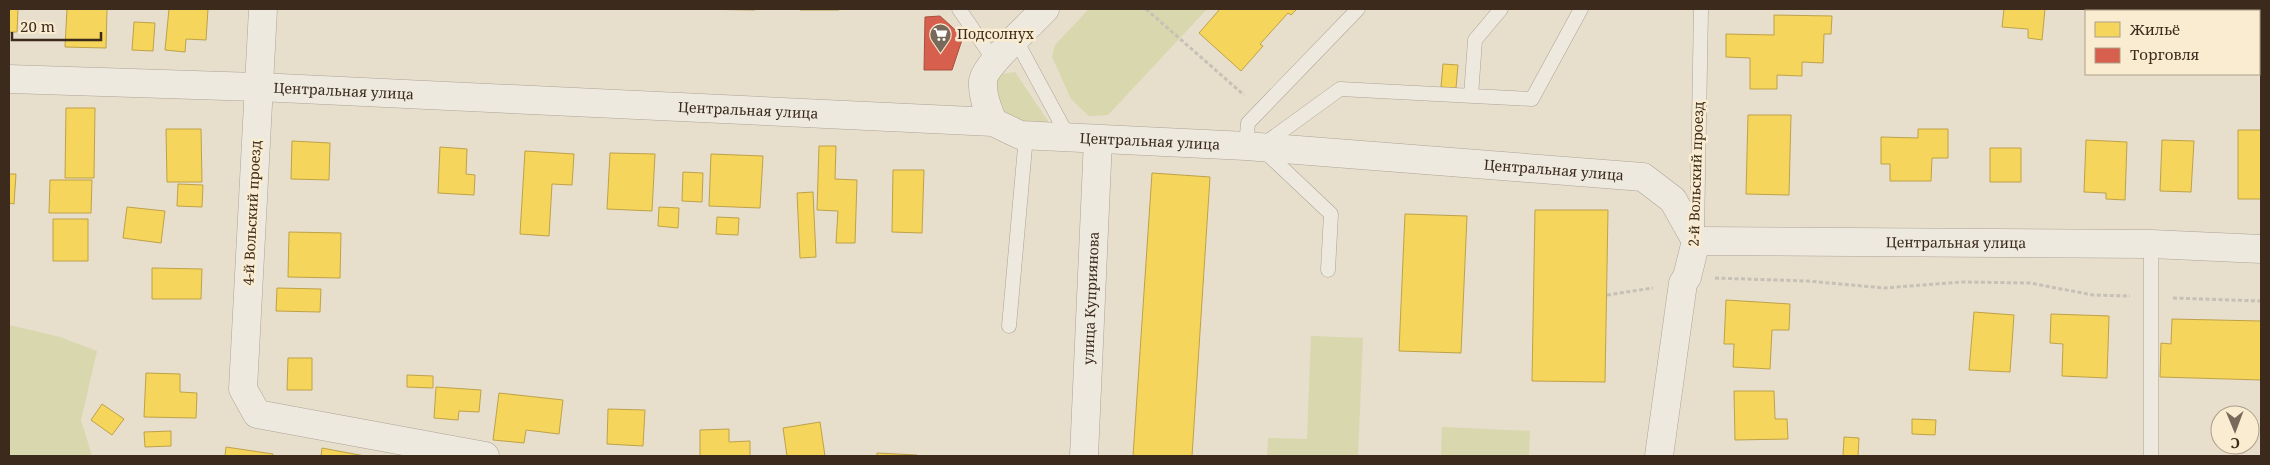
<svg xmlns="http://www.w3.org/2000/svg" width="2270" height="465" font-family="'Noto Serif',serif">
  <style>
    .green { fill: #d8d7ad }
    .homes { fill: #f6d55c; stroke: #bea249 }
    .shops { fill: #d6604d; stroke: #a8503e }
    .lines { fill: none; stroke-linecap: round; stroke-linejoin: round }
    .service-casing { stroke: #aca396; stroke-width: 15 }
    .minor-casing { stroke: #aca396; stroke-width: 29 }
    .path { stroke: #c7c0b6; stroke-width: 3; stroke-dasharray: 4 2.5; stroke-linecap: butt }
    .service { stroke: #eee9df; stroke-width: 14 }
    .minor { stroke: #eee9df; stroke-width: 28 }
    .labels { text-anchor: middle; stroke-width: 5; stroke-linejoin: round; paint-order: stroke }
    .poi-label { font-size: 14px; fill: #3c2b1c; stroke: #f9ecd1; text-anchor: start }
    .street-label { font-size: 14px; fill: #3c2b1c; stroke: #f9ecd1 }
  </style>
  <rect width="100%" height="100%" fill="#e7decc"/>
  <path class="green" d="M1089,9h118l-99,106 -19,1 -18,-17 -19,-42 3,-12z
    M1015,72l33,49 3,8 -28,-1 -26,-21 -2,-32z
    M9,325l51,12 37,14 -16,69 11,36h-83z
    M1311,336l52,2 -5,118h-91l1,-18 39,1z
    M1442,427l88,4 -1,25h-88z"/>
  <path class="homes" d="M9,9h9l-1,23h-8z
    M67,9h40l-1,39 -41,-1z
    M169,9h39l-2,31 -20,-1 -1,13 -20,-2z
    M688,9h67v1z
    M800,9h39v1h-39z
    M1220,9h77l-6,6 -3,-2 -28,31 3,2 -22,25 -42,-38z
    M2004,9h41l-3,31 -14,-2v-9l-26,-2z
    M2232,10h29v40h-2v-39z
    M1774,15l58,1 -1,18h-7l-1,29 -21,-1v14l-25,-1v14h-27v-31l-24,-1v-23l48,1z
    M134,22l21,1 -2,28 -21,-1z
    M1443,64l15,1 -2,23 -15,-1z
    M66,108h29l-1,70h-29z
    M1748,115h43l-2,80 -43,-1z
    M166,129h35l1,53h-35z
    M1918,129h30v29h-16l-1,23h-41v-17h-9v-27l37,1z
    M2238,130h23v69h-23z
    M2086,140l41,2 -2,58 -19,-1v-6l-22,-1z
    M2162,140l32,1 -3,51 -31,-1z
    M292,141l38,2 -1,37 -38,-1z
    M819,146h17l-1,33 22,1 -2,63h-19l2,-32 -21,-1z
    M440,147l27,2 -1,25 9,1 -1,20 -36,-2z
    M1990,148h31v34h-31z
    M525,151l49,3 -2,31 -20,-1 -3,52 -29,-2z
    M610,153l45,1 -3,57 -45,-2z
    M711,154l52,2 -3,52 -51,-2z
    M893,170h31l-2,63 -30,-1z
    M683,172l20,1 -1,29 -20,-1z
    M1152,173l58,4 -18,279h-59z
    M9,174h7l-2,30 -5,-1z
    M50,180h42l-1,33h-42z
    M178,184l25,1 -1,22 -25,-1z
    M813,192l3,65 -16,1 -3,-65z
    M127,207l38,4 -4,32 -38,-5z
    M659,207l20,1 -1,20 -20,-2z
    M1535,210h73l-3,172 -73,-1z
    M1405,214l62,2 -6,137 -62,-2z
    M717,217l22,1 -1,17 -22,-1z
    M53,219h35v42h-35z
    M289,232l52,1 -1,45 -52,-1z
    M152,268l50,1 -1,30h-49z
    M277,288l44,1 -1,23 -44,-1z
    M1726,300l64,4 -1,26h-17l-2,39 -37,-2 1,-23h-10z
    M1974,312l40,3 -4,57 -41,-2z
    M2051,314l58,2 -2,62 -45,-2 1,-32 -13,-1z
    M2172,319l89,2v59l-101,-3 1,-34 10,1z
    M288,358h24v32h-25z
    M146,373l34,1v18l17,1 -1,25 -52,-1z
    M407,375l26,1v12l-26,-1z
    M436,387l45,3 -2,22 -20,-1 -1,9 -24,-2z
    M1734,391h40l1,28h12l1,20 -53,1z
    M499,393l64,7 -4,34 -33,-4 -2,13 -31,-3z
    M102,404l22,15 -12,16 -21,-15z
    M608,409l37,1 -2,36 -36,-2z
    M1912,419l24,1 -1,15 -23,-1z
    M820,422l5,34h-38l-4,-28z
    M729,429v13l21,-1v15h-50v-26z
    M171,431v15l-26,1 -1,-15z
    M1844,437l15,1 -1,18h-15z
    M226,447l47,7v2h-48z
    M322,448l43,8h-44z
    M877,453l40,2v1h-40z"/>
  <path class="shops" d="M940,16l23,21 -11,33h-28l1,-53z"/>
  <g class="lines">
    <defs>
      <path id="service" d="M959,9l35,51
        M1016,40l53,98
        M1471,96l4,-56 26,-31
        M1246,146l2,-23 110,-114
        M1697,233l4,-224
        M2151,244v212
        M1328,270l3,-56 -71,-67 80,-58 192,10 49,-90
        M1009,326l17,-190"/>
      <g id="minor">
        <path d="M263,9l-20,380 14,25 228,42"/>
        <path id="s1" d="M9,79l250,8 734,35 27,13 226,11 397,31 30,23 23,41"/>
        <path d="M993,122c-5,-13 -11,-26 -10,-41 1,-15 50,-59 62,-72"/>
        <path id="s2" d="M1696,241l455,3 110,5"/>
        <path id="s3" d="M1084,456l14,-316"/>
        <path d="M1659,456l24,-173 4,-6 9,-36"/>
      </g>
    </defs>
    <use href="#service" class="service-casing"/>
    <use href="#minor" class="minor-casing"/>
    <path class="path" d="M1146,9l98,86
      M1715,278l92,3 78,7 78,-6 67,1 63,12 37,1
      M1607,295l46,-7
      M2173,298l88,3"/>
    <use href="#service" class="service"/>
    <use href="#minor" class="minor"/>
  </g>
  <defs>
    <symbol id="supermarket-pin" viewBox="-11 -11 22 30"><path d="M0 17L-7.5 6A9.5 9.5 0 1 1 7.5 6Z" fill="#786a5a" stroke="#f9ecd1"/><path d="M-6-5.5h2.5l.6 2H6L4.5 2H-2.5L-4.4-4H-6ZM-1.5 3.2a1.3 1.3 0 1 0 .1 0ZM3 3.2a1.3 1.3 0 1 0 .1 0Z" fill="#fff"/></symbol>
  </defs>
  <g fill-rule="evenodd">
    <use href="#supermarket-pin" x="928" y="22" width="25" height="34"/>
  </g>
  <g class="labels">
    <g class="poi-label">
      <text x="957" y="39">Подсолнух</text>
    </g>
    <g class="street-label">
      <text dy="5" stroke="none"><textPath href="#s1" startOffset="335">Центральная улица</textPath></text>
      <text dy="5" stroke="none"><textPath href="#s1" startOffset="740">Центральная улица</textPath></text>
      <text dy="5" stroke="none"><textPath href="#s1" startOffset="1145">Центральная улица</textPath></text>
      <text dy="5" stroke="none"><textPath href="#s1" startOffset="1550">Центральная улица</textPath></text>
      <text transform="translate(1696 174) rotate(-88)" y="5">2-й Вольский проезд</text>
      <text transform="translate(252 213) rotate(-87)" y="5">4-й Вольский проезд</text>
      <text dy="5" stroke="none"><textPath href="#s2" startOffset="260">Центральная улица</textPath></text>
      <text dy="5" stroke="none"><textPath href="#s3" startOffset="158">улица Куприянова</textPath></text>
    </g>
  </g>
  <rect width="2270" height="465" fill="none" stroke="#3c2b1c" stroke-width="20"/>
  <rect x="2085" y="10" width="175" height="65" fill="#f9ecd1" stroke="#ad9f89"/>
  <rect x="2095" y="22" width="25" height="15" fill="#f6d55c" stroke="#ad9f89"/>
  <text x="2130" y="35" font-size="15" fill="#3c2b1c">Жильё</text>
  <rect x="2095" y="48" width="25" height="15" fill="#d6604d" stroke="#ad9f89"/>
  <text x="2130" y="60" font-size="15" fill="#3c2b1c">Торговля</text>
  <g transform="translate(2235 430) rotate(179)"><circle r="24" fill="#f9ecd1" stroke="#ad9f89"/>
  <path d="M0-4L9 19L0 12L-9 19Z" fill="#786a5a"/>
  <text y="-8" font-size="14" font-weight="bold" text-anchor="middle" fill="#3c2b1c">С</text>
  </g>
  <path d="M12 32v8h89v-8" fill="none" stroke="#3c2b1c" stroke-width="2.5"/>
  <text x="20" y="32" font-size="15" fill="#3c2b1c" stroke="#f9ecd1" stroke-width="4" paint-order="stroke">20 m</text>
</svg>
